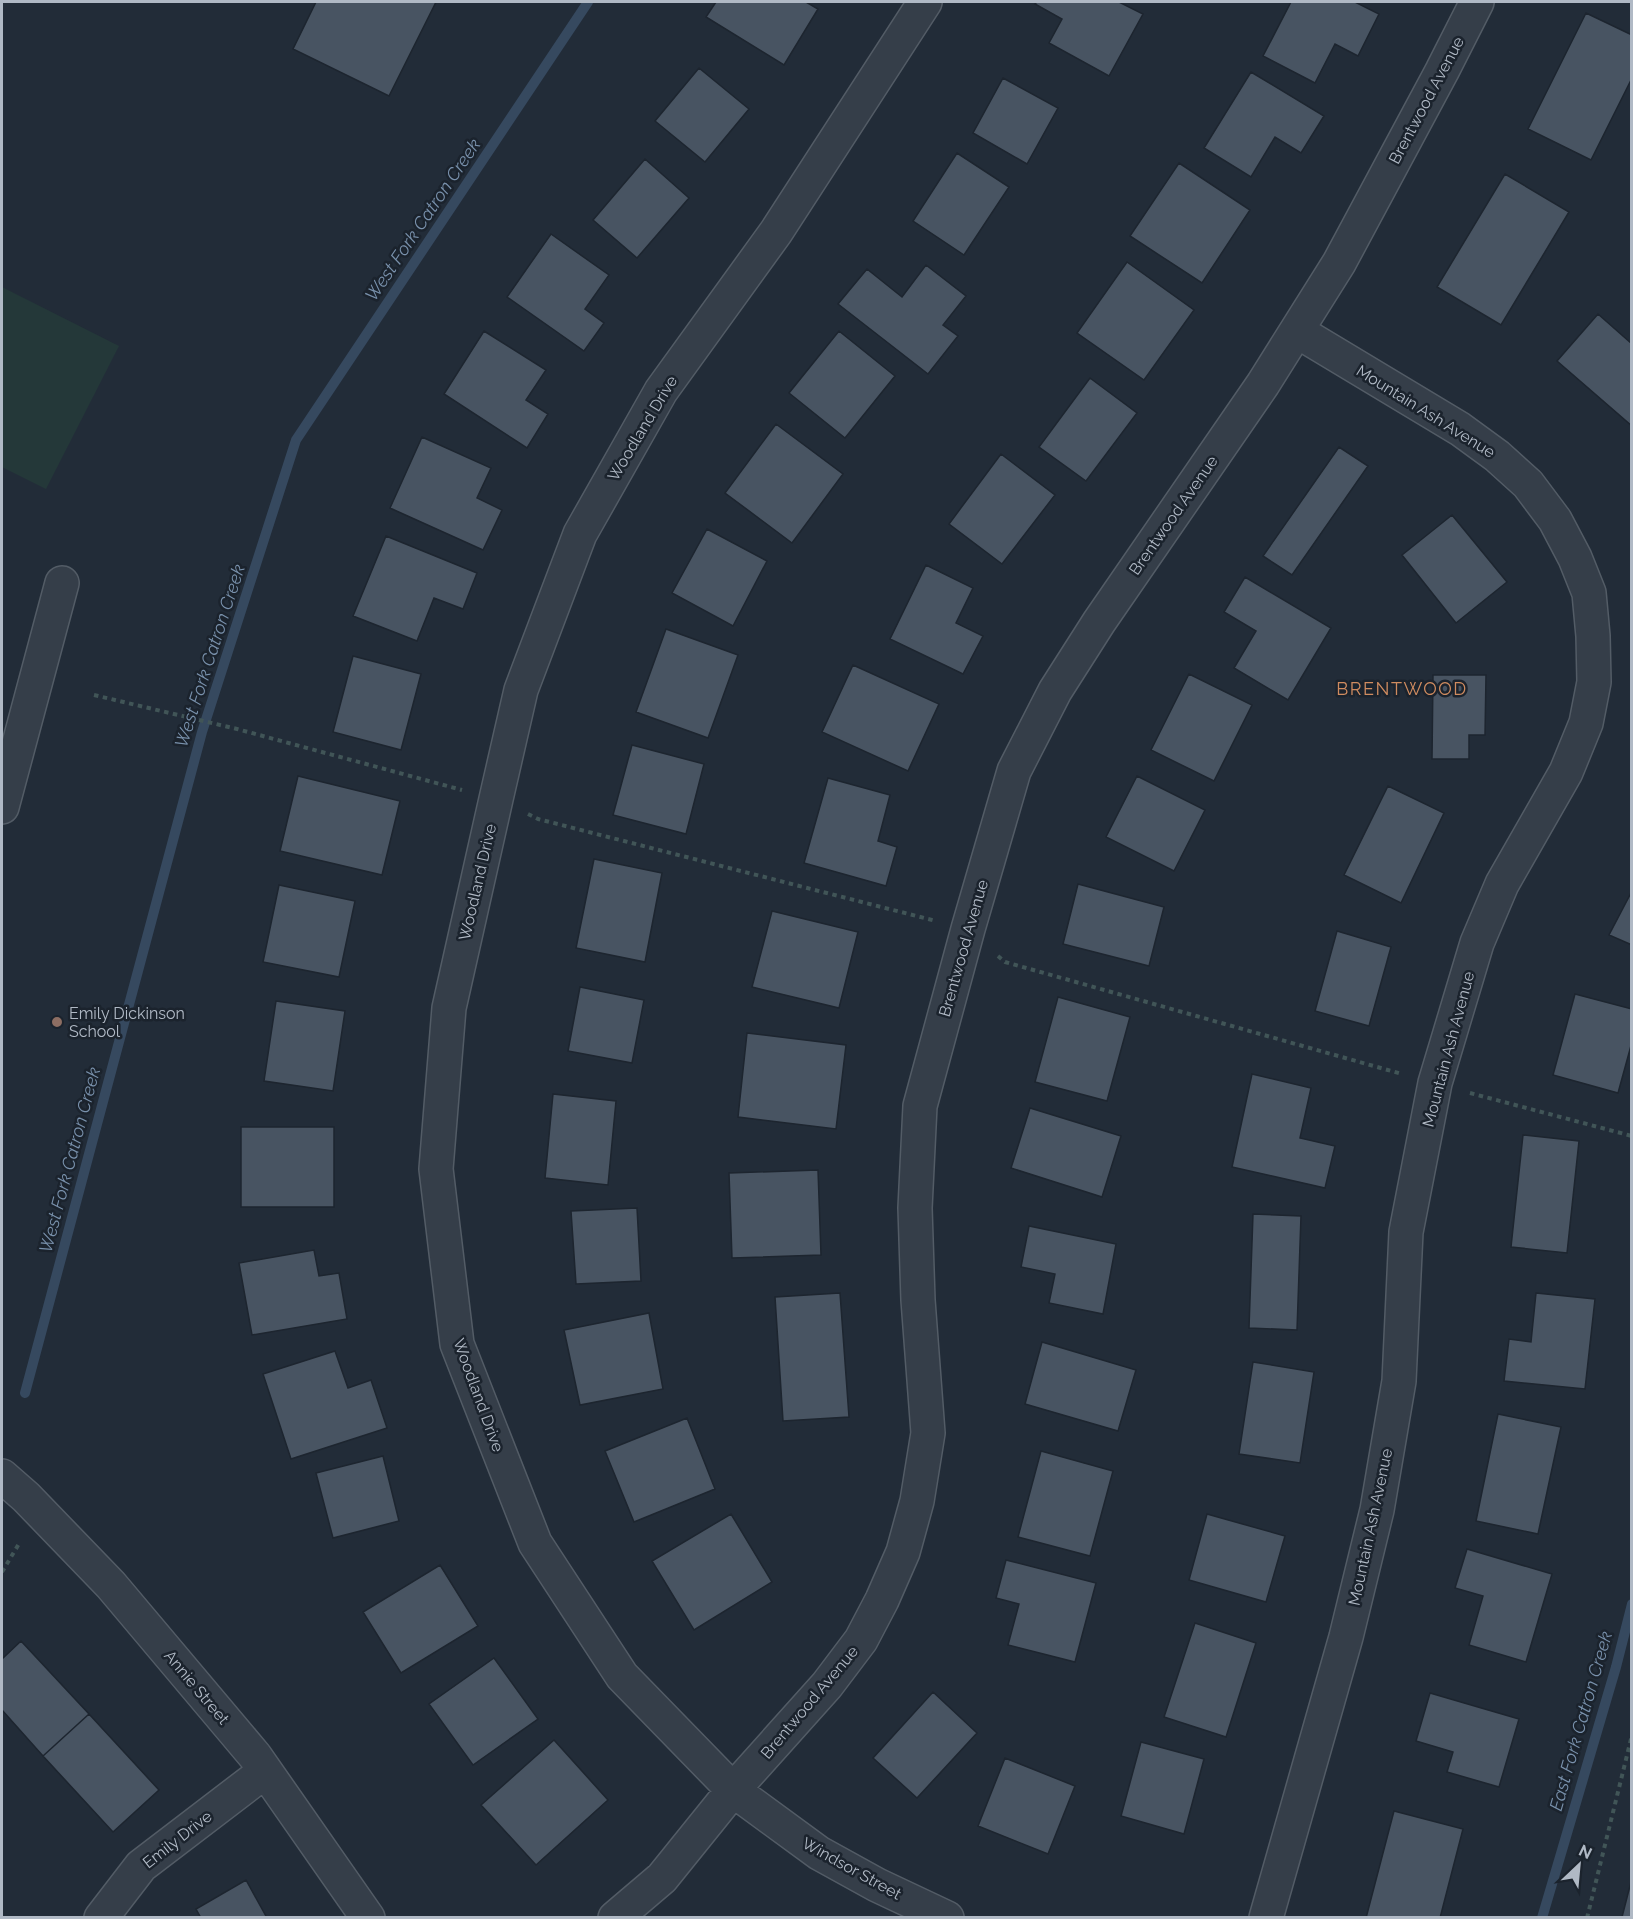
<svg xmlns="http://www.w3.org/2000/svg" width="1633" height="1919" font-family="Raleway,sans-serif">
  <style>
    .green { fill: #243839 }
    .lines { fill: none; stroke-linecap: round; stroke-linejoin: round }
    .stream { stroke: #36495f; stroke-width: 10 }
    .building { fill: #485462; stroke: #1d252f; stroke-width: 1.5 }
    .minor-casing { stroke: #535c66; stroke-width: 36 }
    .path { stroke: #415557; stroke-width: 4; stroke-dasharray: 4.5 4.5; stroke-linecap: butt }
    .minor { stroke: #353e49; stroke-width: 33 }
    .education-dot { fill: #8d6e63; stroke: #1b232d; stroke-width: 2 }
    .labels { text-anchor: middle; stroke-width: 5; stroke-linejoin: round; paint-order: stroke }
    .street-label { font-size: 16px; fill: #b0b9c5; stroke: #1b232d }
    .poi-label { font-size: 16px; fill: #b0b9c5; stroke: #1b232d; text-anchor: start }
    .water-label { font-size: 18px; font-style: italic; fill: #7991ac; stroke: #1b232d }
    .neighbourhood-label { font-size: 18px; letter-spacing: 1.5px; fill: #d08c60; stroke: #1b232d }
  </style>
  <rect width="100%" height="100%" fill="#222c38"/>
  <path class="green" d="M2,287l117,59 -73,143 -44,-22z"/>
  <g class="lines">
    <path class="stream" d="M25,1393l177,-661 94,-292 292,-438
      M1542,1918l74,-251 16,-63"/>
  </g>
  <path class="building" d="M316,2h120l-47,94 -96,-47z
    M716,2h90l12,7 -34,56 -78,-48z
    M1037,2h82l24,12 -34,62 -60,-33 13,-24 -27,-15z
    M1291,2h64l24,12 -21,42 -23,-12 -20,39 -52,-27z
    M1586,13l46,22v43l-41,82 -63,-31z
    M699,68l50,41 -44,53 -50,-41z
    M1251,72l73,44 -23,37 -26,-16 -24,40 -47,-29z
    M1003,78l55,30 -31,56 -54,-31z
    M957,153l52,34 -45,68 -51,-34z
    M645,159l44,39 -52,60 -44,-38z
    M1179,163l71,47 -48,73 -72,-47z
    M1505,174l64,38 -68,113 -64,-38z
    M551,234l58,41 -24,34 19,14 -20,28 -77,-54z
    M1127,262l67,48 -50,70 -67,-47z
    M926,265l40,31 -23,29 15,11 -30,38 -90,-70 29,-35 35,28z
    M1598,314l34,30v82l-75,-65z
    M484,331l62,39 -20,30 22,14 -21,34 -83,-54z
    M839,331l56,45 -50,62 -56,-45z
    M1090,378l47,35 -51,68 -47,-34z
    M776,424l67,50 -51,69 -67,-50z
    M422,437l69,31 -14,30 25,12 -19,40 -93,-42z
    M1339,447l29,19 -76,109 -29,-19z
    M1001,454l54,41 -53,69 -53,-40z
    M1452,515l55,67 -51,41 -54,-68z
    M707,529l60,32 -34,65 -61,-33z
    M386,536l91,37 -14,36 -29,-11 -17,43 -64,-25z
    M926,565l47,23 -17,35 27,13 -20,38 -73,-35z
    M1245,577l86,51 -43,72 -54,-32 22,-37 -32,-19z
    M666,629l72,26 -30,83 -72,-26z
    M353,656l68,18 -20,76 -68,-18z
    M853,665l86,39 -31,67 -86,-39z
    M1189,674l63,31 -38,76 -63,-31z
    M1433,675h53l-1,60h-16v24h-37z
    M632,745l72,19 -18,70 -73,-19z
    M298,776l102,25 -18,74 -102,-24z
    M1137,776l68,34 -31,61 -68,-34z
    M828,778l62,17 -12,46 19,6 -11,39 -82,-23z
    M1388,786l56,27 -43,90 -57,-28z
    M594,859l68,14 -17,89 -69,-14z
    M1078,884l86,23 -15,59 -86,-22z
    M279,885l76,16 -16,76 -76,-15z
    M1632,891v54l-23,-10z
    M772,911l86,21 -19,76 -87,-21z
    M1337,931l54,16 -22,79 -54,-15z
    M580,987l64,13 -12,63 -64,-12z
    M1575,994l57,15v33l-14,51 -65,-18z
    M1058,997l72,20 -23,84 -72,-19z
    M276,1001l69,10 -12,80 -69,-10z
    M747,1033l99,12 -10,84 -98,-12z
    M1252,1074l59,14 -11,50 35,8 -10,42 -93,-21z
    M553,1094l63,7 -8,84 -63,-7z
    M1030,1108l91,28 -19,61 -91,-29z
    M241,1127h93v80h-93z
    M1523,1135l56,6 -12,112 -56,-6z
    M818,1170l3,85 -89,3 -3,-85z
    M637,1208l4,73 -65,3 -5,-73z
    M1253,1214l48,2 -4,114 -48,-2z
    M1029,1226l87,18 -13,70 -54,-11 6,-29 -34,-7z
    M314,1250l5,26 20,-3 8,46 -95,16 -13,-72z
    M840,1293l9,124 -66,4 -8,-124z
    M1536,1293l59,6 -10,90 -81,-8 5,-42 22,3z
    M649,1313l14,76 -83,16 -16,-75z
    M1042,1342l94,28 -18,61 -93,-27z
    M335,1351l13,37 23,-8 16,48 -96,31 -28,-85z
    M1253,1362l61,10 -14,91 -61,-9z
    M1498,1414l63,13 -23,107 -62,-13z
    M687,1418l28,71 -81,33 -29,-71z
    M1041,1451l72,20 -23,85 -72,-19z
    M383,1456l16,65 -66,17 -17,-65z
    M731,1514l41,68 -78,48 -42,-69z
    M1207,1514l78,22 -19,66 -77,-22z
    M1467,1549l85,25 -26,88 -57,-17 14,-49 -28,-8z
    M1006,1560l90,23 -21,79 -67,-17 11,-41 -23,-6z
    M440,1565l38,61 -77,47 -38,-61z
    M1195,1623l61,20 -30,94 -62,-20z
    M21,1641l68,73 -46,42 -41,-46v-51z
    M494,1658l44,61 -65,46 -44,-61z
    M933,1692l44,41 -60,65 -44,-40z
    M1430,1693l89,26 -20,68 -52,-15 6,-20 -37,-11z
    M89,1714l70,76 -46,42 -70,-76z
    M554,1740l54,60 -72,65 -55,-60z
    M1141,1742l63,17 -20,75 -63,-18z
    M1005,1758l70,28 -27,68 -70,-28z
    M1394,1811l69,18 -23,89h-74z
    M1632,1878v40h-8l-2,-1z
    M246,1880l21,38h-66l-5,-9z"/>
  <g class="lines">
    <defs>
      <path id="minor" d="M925,2l-149,230 -115,159 -81,143 -59,156 -25,109 -47,209 -13,161 21,175 78,199 87,133 111,114 86,63 58,32 70,33
        M2,807l60,-224
        M2,1476l24,21 85,88 144,171 113,162
        M101,1918l40,-52 123,-94
        M615,1918l47,-40 71,-88 94,-105 34,-45 21,-40 21,-48 14,-51 11,-68 -10,-133 -3,-92 5,-102 48,-177 46,-158 41,-80 44,-69 164,-238 76,-121 103,-192 35,-69
        M1266,1918l80,-281 31,-127 22,-129 7,-149 29,-149 42,-140 25,-59 64,-112 20,-49 8,-41 -1,-46 -4,-43 -14,-35 -20,-38 -27,-36 -31,-28 -37,-27 -163,-98"/>
    </defs>
    <use href="#minor" class="minor-casing"/>
    <path class="path" d="M94,695l143,34 225,61
      M528,814l10,5 398,102
      M998,956l7,6 397,112
      M1470,1093l162,43
      M2,1572l18,-30
      M1587,1918l45,-183"/>
    <use href="#minor" class="minor"/>
  </g>
  <circle class="education-dot" cx="57" cy="1022" r="6"/>
  <g class="labels">
    <g class="street-label">
      <text transform="translate(1426 100) rotate(-62)" y="6">Brentwood Avenue</text>
      <text transform="translate(1426 411) rotate(32)" y="6">Mountain Ash Avenue</text>
      <text transform="translate(642 428) rotate(-59)" y="6">Woodland Drive</text>
      <text transform="translate(1173 515) rotate(-55)" y="6">Brentwood Avenue</text>
      <text transform="translate(477 882) rotate(-77)" y="6">Woodland Drive</text>
      <text transform="translate(963 948) rotate(-74)" y="6">Brentwood Avenue</text>
      <text transform="translate(1448 1049) rotate(-75)" y="6">Mountain Ash Avenue</text>
      <text transform="translate(479 1395) rotate(70)" y="6">Woodland Drive</text>
      <text transform="translate(1370 1527) rotate(-78)" y="6">Mountain Ash Avenue</text>
      <text transform="translate(197 1687) rotate(50)" y="6">Annie Street</text>
      <text transform="translate(809 1702) rotate(-50)" y="6">Brentwood Avenue</text>
      <text transform="translate(177 1839) rotate(-38)" y="6">Emily Drive</text>
      <text transform="translate(852 1868) rotate(29)" y="6">Windsor Street</text>
    </g>
    <g class="poi-label">
      <text x="69" y="1019">Emily Dickinson<tspan x="69" dy="18">School</tspan></text>
    </g>
    <g class="water-label">
      <text transform="translate(423 220) rotate(-56)" y="6">West Fork Catron Creek</text>
      <text transform="translate(210 656) rotate(-72)" y="6">West Fork Catron Creek</text>
      <text transform="translate(70 1160) rotate(-75)" y="6">West Fork Catron Creek</text>
      <text transform="translate(1581 1721) rotate(-74)" y="6">East Fork Catron Creek</text>
    </g>
    <g class="neighbourhood-label">
      <text x="1402" y="695">BRENTWOOD</text>
    </g>
  </g>
  <rect width="1633" height="1919" fill="none" stroke="#b0b9c5" stroke-width="6"/>
  <g transform="translate(1579 1865) rotate(26)" stroke="#1b232d" stroke-width="4.5" paint-order="stroke">
  <path d="M0-4.5L10 22L0 15L-10 22Z" fill="#b0b9c5"/>
  <text y="-9" font-size="16" font-weight="bold" text-anchor="middle" fill="#b0b9c5">N</text>
  </g>
</svg>
